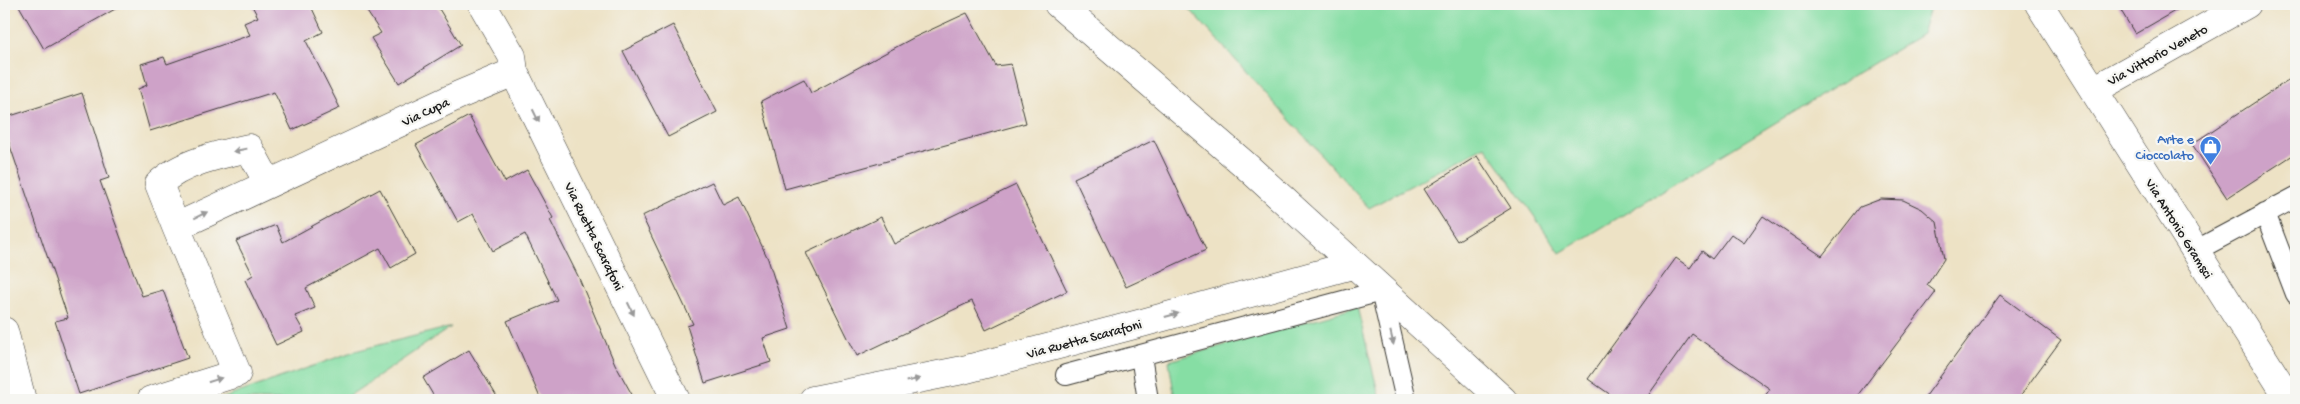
<svg xmlns="http://www.w3.org/2000/svg" width="2300" height="404" font-family="'Gochi Hand',sans-serif">
  <style>
    .green { fill: #86dea4; stroke: #517d60 }
    .building { fill: #cea2c8 }
    .lines { fill: none; stroke-linecap: round; stroke-linejoin: round }
    .service-casing { stroke: #3b3a35; stroke-width: 22 }
    .minor-casing { stroke: #3b3a35; stroke-width: 29 }
    .tertiary-casing { stroke: #3b3a35; stroke-width: 29 }
    .service { stroke: #fff; stroke-width: 20 }
    .minor { stroke: #fff; stroke-width: 28 }
    .tertiary { stroke: #fff; stroke-width: 28 }
    .oneway { fill: #999 }
    .labels { text-anchor: middle; stroke-width: 4.5; stroke-linejoin: round; paint-order: stroke }
    .street-label { font-size: 14px; fill: #1c1c1c; stroke: #f6f6f2 }
    .shop-label { font-size: 14px; fill: #366cbe; stroke: #f6f6f2; text-anchor: end }
  </style>
  <rect width="100%" height="100%" fill="#f6f6f2"/>
  <filter id="ink" filterUnits="userSpaceOnUse"><feTurbulence type="fractalNoise" baseFrequency=".02" numOctaves="2"/><feDisplacementMap in="SourceGraphic" scale="10" xChannelSelector="R" yChannelSelector="G"/><feConvolveMatrix kernelMatrix="1 2 1 2 8 2 1 2 1" color-interpolation-filters="sRGB"/></filter>
  <filter id="wash" filterUnits="userSpaceOnUse"><feTurbulence type="fractalNoise" baseFrequency=".0096" numOctaves="4" result="noise"/><feDisplacementMap in="SourceGraphic" scale="20" xChannelSelector="R" yChannelSelector="G"/><feGaussianBlur stdDeviation="1.12" result="paint"/><feColorMatrix in="noise" values="0 0 0 0 0 0 0 0 0 0 0 0 0 0 0 0 0 1.4 0 .05"/><feComposite in="paint" operator="in"/></filter>
  <g filter="url(#wash)">
    <rect width="100%" height="100%" fill="#ede2c5"/>
    <path class="green" d="M1185,4h746l-9,30 -362,219 -75,-107 -116,62z
      M1357,307l23,93h-205l-6,-39z
      M451,327l-108,73h-125l137,-49z"/>
    <g id="blocks">
      <path class="building" d="M18,4h106l-80,45z
        M251,4h59l13,28 -17,9 34,67 -48,22 -18,-38 -124,39 -12,-42 9,-4 -6,-21 23,-7 3,7 83,-29 -6,-12 14,-6z
        M362,4h74l25,41 -62,38 -28,-45 10,-5z
        M2117,4h70l-52,30z
        M967,13l29,53 15,-2 15,59 -241,66 -24,-88 43,-22 7,14 102,-55z
        M673,25l44,87 -49,25 -45,-86z
        M2296,75v78l-69,45 -35,-54z
        M82,93l27,85 -9,3 42,115 21,-6 25,68 -109,36 -24,-73 13,-3 -64,-190v-10z
        M469,116l36,66 22,-12 26,48 -3,2 28,56 37,88 20,36h-94l-34,-79 50,-21 -32,-66 -32,17 -20,-37 -15,8 -42,-77z
        M1154,140l52,110 -80,37 -52,-109z
        M1477,156l34,52 -54,33 -33,-52z
        M712,182l11,23 16,-8 29,62 22,70 -27,9 8,24 -66,21 -18,-57 6,-2 -51,-108z
        M1016,185l51,106 -81,39 -14,-29 -115,55 -51,-103 75,-36 13,27z
        M380,189l35,65 -24,14 -11,-20 -74,40 9,20 -20,8 9,16 -28,13 -31,-65 8,-5 -17,-34 40,-16 7,17z
        M1881,199l22,1 19,9 15,13 7,37 -17,26 9,7 -82,108h-92l8,-11 -78,-55 -47,66h-27l-30,-21 88,-121 14,10 12,-17 10,8 19,-25 13,9 19,-27 59,40 38,-49z
        M2000,295l61,45 -44,60h-94z
        M469,350l30,50h-63l-13,-22z"/>
    </g>
  </g>
  <g filter="url(#ink)">
    <use href="#blocks" fill-opacity="0" stroke="#3b3a35" stroke-width="1"/>
    <g class="lines">
      <defs>
        <path id="service" d="M2265,213l31,81
          M2195,251l101,-54
          M1141,356l7,44
          M1066,375l315,-84 25,109"/>
        <path id="minor" d="M482,4l30,52 2,16 162,328
          M1058,4l185,159 260,237
          M2094,90l153,-86
          M268,183l-19,-35c-28,6 -69,15 -90,36l17,43 283,-132 55,-23
          M151,400l86,-27 -61,-146
          M813,400l150,-30 179,-47 210,-58"/>
        <path id="tertiary" d="M2039,4l251,396
          M4,331l18,69"/>
      </defs>
      <use href="#service" class="service-casing"/>
      <use href="#minor" class="minor-casing"/>
      <use href="#tertiary" class="tertiary-casing"/>
      <use href="#service" class="service"/>
      <use href="#minor" class="minor"/>
      <use href="#tertiary" class="tertiary"/>
    </g>
    <defs><path id="oneway-solid" d="M-6-.8H1V-3.2L6.5 0L1 3.2V.8H-6Z" transform="scale(1.25)"/></defs>
    <g class="oneway">
      <use href="#oneway-solid" transform="translate(536 116) rotate(64)"/>
      <use href="#oneway-solid" transform="translate(240 150) rotate(168)"/>
      <use href="#oneway-solid" transform="translate(201 215) rotate(-26)"/>
      <use href="#oneway-solid" transform="translate(631 309) rotate(64)"/>
      <use href="#oneway-solid" transform="translate(1172 315) rotate(-15)"/>
      <use href="#oneway-solid" transform="translate(1392 338) rotate(77)"/>
      <use href="#oneway-solid" transform="translate(215 380) rotate(-17)"/>
      <use href="#oneway-solid" transform="translate(913 380) rotate(-11)"/>
    </g>
  </g>
  <defs>
    <symbol id="shop-pin" viewBox="-11 -11 22 30"><path d="M0 17L-7.5 6A9.5 9.5 0 1 1 7.5 6Z" fill="#3f7fe0" stroke="#f6f6f2"/><path d="M-5-2.5h2.3a2.7 3.5 0 0 1 5.4 0H5L5.5 6h-11ZM-1.5-2.5h3a1.5 2.3 0 0 0-3 0Z" fill="#fff"/></symbol>
  </defs>
  <g fill-rule="evenodd">
    <use href="#shop-pin" x="2198" y="134" width="25" height="34"/>
  </g>
  <g class="labels">
    <g class="street-label">
      <text transform="translate(2157 54) rotate(-29)" y="5">Via Vittorio Veneto</text>
      <text transform="translate(425 111) rotate(-25)" y="5">Via Cupa</text>
      <text transform="translate(2180 228) rotate(58)" y="5">Via Antonio Gramsci</text>
      <text transform="translate(595 236) rotate(64)" y="5">Via Ruetta Scarafoni</text>
      <text transform="translate(1084 338) rotate(-15)" y="5">Via Ruetta Scarafoni</text>
    </g>
    <g class="shop-label">
      <text x="2194" y="143">Arte e<tspan x="2194" dy="16">Cioccolato</tspan></text>
    </g>
  </g>
  <rect width="2300" height="404" fill="none" stroke="#f6f6f2" stroke-width="20"/>
</svg>
